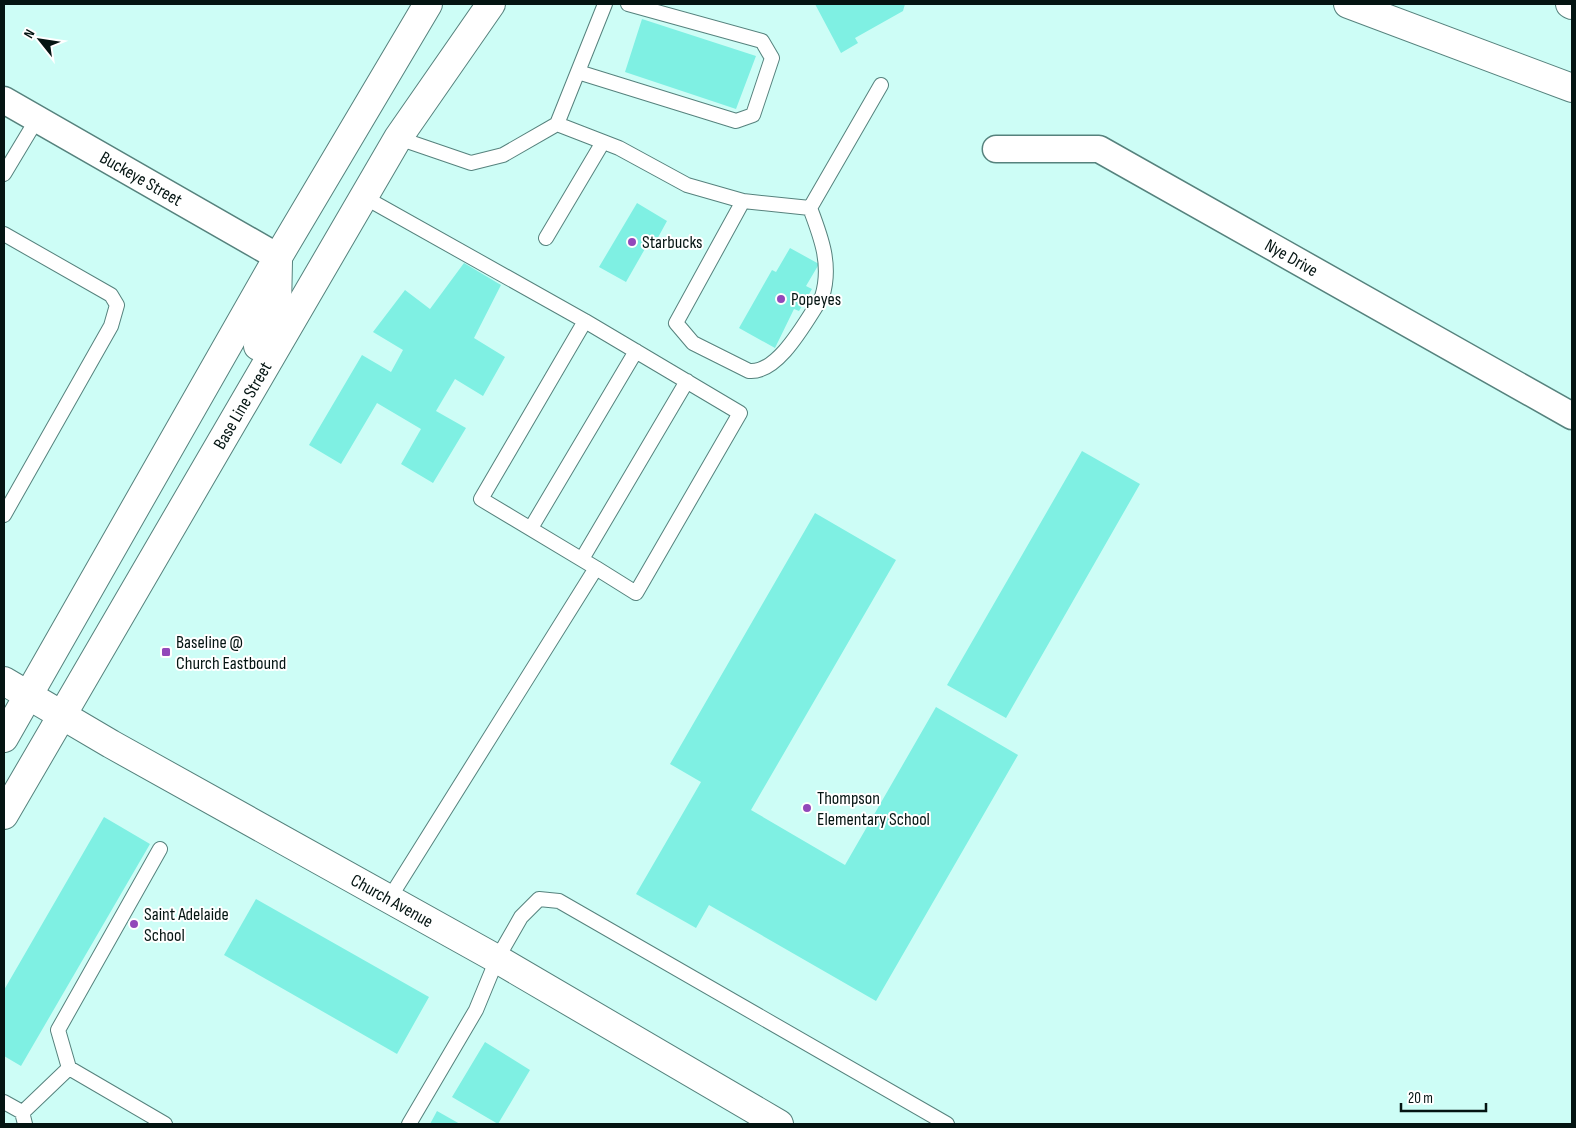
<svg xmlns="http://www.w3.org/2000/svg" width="1576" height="1128" font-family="'Sofia Sans Condensed',sans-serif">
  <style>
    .building { fill: #7ff0e3 }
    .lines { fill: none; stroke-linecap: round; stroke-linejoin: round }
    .lane-casing { stroke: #56827d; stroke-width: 16 }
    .street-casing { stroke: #56827d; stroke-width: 29 }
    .secondary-casing { stroke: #56827d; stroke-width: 30 }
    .primary-casing { stroke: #56827d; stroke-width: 30 }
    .highway-casing { stroke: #56827d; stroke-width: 30 }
    .lane { stroke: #fff; stroke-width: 14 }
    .street { stroke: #fff; stroke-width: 26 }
    .secondary { stroke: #fff; stroke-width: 28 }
    .primary { stroke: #fff; stroke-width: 28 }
    .highway { stroke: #fff; stroke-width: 28 }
    .poi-dot { fill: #9248ba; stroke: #fff; stroke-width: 2 }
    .labels { text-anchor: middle; stroke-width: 4; stroke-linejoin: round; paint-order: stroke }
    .street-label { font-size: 18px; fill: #041412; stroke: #fff }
    .poi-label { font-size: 18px; fill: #041412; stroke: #fff; text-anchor: start }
  </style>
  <rect width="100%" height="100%" fill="#cdfdf6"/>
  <path class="building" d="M815,4h90l-2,7 -48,27 3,5 -17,10z
    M642,19l114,37 -20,53 -111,-37z
    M637,203l30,18 -12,22 -5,-3 -24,42 -27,-15z
    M790,248l29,16 -13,22 6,3 -13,22 -5,-2 -19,39 -36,-20 33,-58 4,2z
    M464,263l37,22 -27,53 31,19 -22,39 -28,-17 -19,32 30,17 -33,55 -32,-19 20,-35 -44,-26 -36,61 -32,-19 53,-90 29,17 12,-22 -30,-18 32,-42 25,19z
    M1082,451l58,33 -134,234 -59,-33z
    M815,513l81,47 -145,250 94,55 91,-158 82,48 -142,246 -167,-96 -13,23 -60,-34 65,-112 -31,-18z
    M104,817l46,27 -129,222 -17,-10v-66z
    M256,899l173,98 -32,57 -173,-99z
    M485,1042l45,28 -32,54 -46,-27z
    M437,1111l23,13h-30z"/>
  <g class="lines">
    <defs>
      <path id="lane" d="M578,72l158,49 17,-6 19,-57 -10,-17 -134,-37
        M557,124l48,-120
        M398,138l73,25 32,-8 54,-31 62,24 68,37 56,16 67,7 71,-123
        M4,174l33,-55
        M364,197l221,124 -104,178 115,69 -207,331
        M743,201l-67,122 17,20 56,28c30,3 58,-52 73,-74 10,-32 -1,-60 -12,-89
        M4,234l107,61 6,10 -6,21 -107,189
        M546,238l57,-96
        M585,321l155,92 -104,180 -40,-25
        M531,528l105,-177
        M582,559l105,-178
        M69,1068l-11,-38 102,-181
        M4,1102l18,10 3,12
        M22,1113l47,-45 96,56
        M409,1124l67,-114 21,-51 24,-42 18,-18 20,2 388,223"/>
      <g id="street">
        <path id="s1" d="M4,100l274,157"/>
        <path id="s2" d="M996,149h103l473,267"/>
      </g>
      <g id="secondary">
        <path id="s3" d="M4,681l107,63 386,215 282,165"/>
      </g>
      <g id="primary">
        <path d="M258,346l19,-38 1,-47"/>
        <path d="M4,738l274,-481 150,-253"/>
        <path id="s4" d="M4,815l394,-677 93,-134"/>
      </g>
      <path id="highway" d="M1348,4l224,84
        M1570,4l2,1"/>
    </defs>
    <use href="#lane" class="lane-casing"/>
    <use href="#street" class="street-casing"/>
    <use href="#secondary" class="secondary-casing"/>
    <use href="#primary" class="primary-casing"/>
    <use href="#highway" class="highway-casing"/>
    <use href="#lane" class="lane"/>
    <use href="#street" class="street"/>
    <use href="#secondary" class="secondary"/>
    <use href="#primary" class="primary"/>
    <use href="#highway" class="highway"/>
  </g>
  <g class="poi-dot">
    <circle cx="632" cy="242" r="5"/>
    <circle cx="781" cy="299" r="5"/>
    <rect x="161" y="647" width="10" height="10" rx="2.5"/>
    <circle cx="807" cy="808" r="5"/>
    <circle cx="134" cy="924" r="5"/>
  </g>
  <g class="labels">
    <g class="street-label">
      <text dy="6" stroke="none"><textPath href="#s1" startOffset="158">Buckeye Street</textPath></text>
      <text dy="6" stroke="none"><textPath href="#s2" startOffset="324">Nye Drive</textPath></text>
      <text dy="6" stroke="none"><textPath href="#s4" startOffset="474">Base Line Street</textPath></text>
      <text dy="6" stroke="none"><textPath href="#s3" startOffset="446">Church Avenue</textPath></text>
    </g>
    <g class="poi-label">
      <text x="642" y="248">Starbucks</text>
      <text x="791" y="305">Popeyes</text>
      <text x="176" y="648">Baseline @<tspan x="176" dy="21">Church Eastbound</tspan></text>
      <text x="817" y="804">Thompson<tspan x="817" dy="21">Elementary School</tspan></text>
      <text x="144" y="920">Saint Adelaide<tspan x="144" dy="21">School</tspan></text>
    </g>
  </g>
  <rect width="1576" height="1128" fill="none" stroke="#041412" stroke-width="10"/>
  <g transform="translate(40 40) rotate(300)" stroke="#ffffff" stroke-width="4" paint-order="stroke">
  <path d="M0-4L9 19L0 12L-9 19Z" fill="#041412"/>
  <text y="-8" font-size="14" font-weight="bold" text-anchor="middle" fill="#041412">N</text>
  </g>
  <path d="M1401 1103v8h85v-8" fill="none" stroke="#041412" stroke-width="2.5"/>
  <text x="1408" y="1103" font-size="15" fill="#041412" stroke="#ffffff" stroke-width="4" paint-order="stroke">20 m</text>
</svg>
